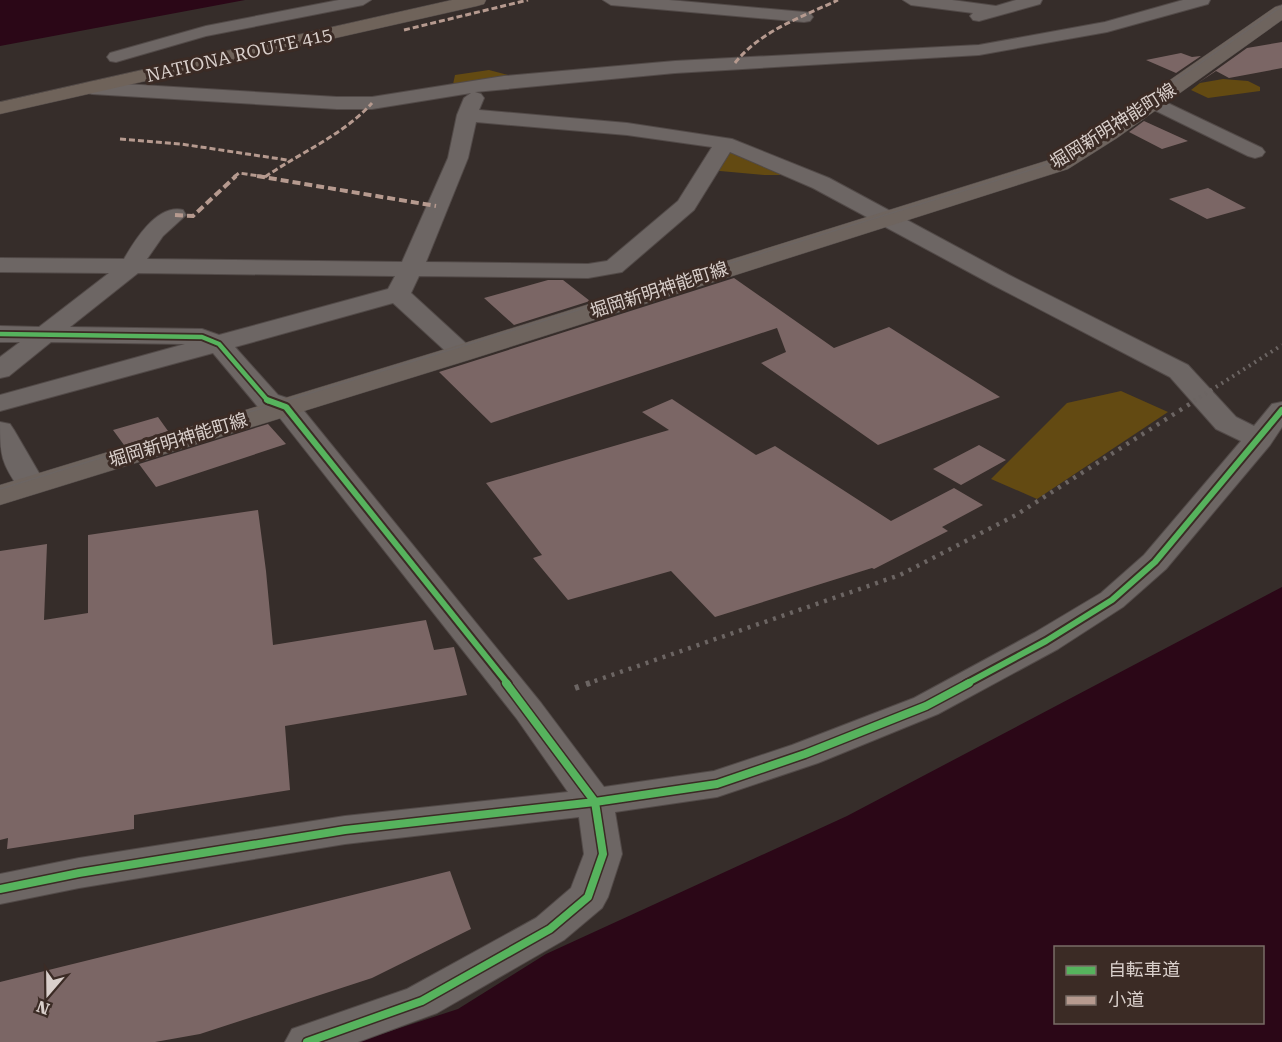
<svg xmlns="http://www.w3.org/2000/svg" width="1282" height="1042" font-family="'Roboto Serif','Noto Sans JP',serif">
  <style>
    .green { fill: #634a12 }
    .water { fill: #2b0717; fill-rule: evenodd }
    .building { fill: #7b6665 }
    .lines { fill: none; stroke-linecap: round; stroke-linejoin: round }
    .minor-casing { stroke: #524a48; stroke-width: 2 }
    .major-casing { stroke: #524a48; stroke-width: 1 }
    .highway-casing { stroke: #524a48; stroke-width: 1 }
    .minor { fill: #6d6664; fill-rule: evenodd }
    .major { fill: #6e645e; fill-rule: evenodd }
    .highway { fill: #6f635a; fill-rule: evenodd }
    .tram { stroke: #6c6563; stroke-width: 1.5 }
    .rail-far2 { stroke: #6c6563; stroke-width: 4; stroke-dasharray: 2 4.5; stroke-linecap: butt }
    .rail-far1 { stroke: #6c6563; stroke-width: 4.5; stroke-dasharray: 3 6; stroke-linecap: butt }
    .rail { stroke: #6c6563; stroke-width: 6; stroke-dasharray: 4 8; stroke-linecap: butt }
    .quiet-far1 { stroke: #b69a8f; stroke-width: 3; stroke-dasharray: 6 3; stroke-linecap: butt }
    .quiet { stroke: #b69a8f; stroke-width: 4; stroke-dasharray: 8 4; stroke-linecap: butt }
    .cycleway-far2-casing { stroke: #3b2b25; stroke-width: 8 }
    .cycleway-far1-casing { stroke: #3b2b25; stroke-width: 10 }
    .cycleway-casing { stroke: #3b2b25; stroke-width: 11 }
    .cycleway-far2 { stroke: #56b35d; stroke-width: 4.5 }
    .cycleway-far1 { stroke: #56b35d; stroke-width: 6 }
    .cycleway { stroke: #56b35d; stroke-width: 8 }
    .labels { text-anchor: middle; stroke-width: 6; stroke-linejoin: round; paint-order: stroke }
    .far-street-label { font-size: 18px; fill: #d9cfcb; stroke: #3b2b25 }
  </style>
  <rect width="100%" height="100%" fill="#362d2a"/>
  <path class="green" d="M489,70l19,5 4,6 -60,8 3,-14z
    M1223,79l25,2 12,6v4l-52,7 -17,-8 9,-7z
    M725,143l75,32h-36l-55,-5z
    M1121,391l47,21 -131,87 -46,-20 76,-76z"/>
  <path class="water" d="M0,0h245l-245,46z
    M1282,587v455h-925l101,-33 88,-55 301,-138zM1056,948h206v74h-206z"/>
  <path class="building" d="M1282,42v26l-53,10 -13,-7 -18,12 49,-35z
    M1181,53l11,4 9,-1 -25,17 -30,-13z
    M1144,121l44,20 -26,8 -33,-17z
    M1208,188l38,20 -39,11 -38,-20z
    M734,278l100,70 55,-21 111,70 -122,48 -117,-82 25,-11 -9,-24 -286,95 -52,-51z
    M548,280h15l27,21 -76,24 -30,-27z
    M672,399l84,56 19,-9 116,75 63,-33 29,17 -41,22 6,4 -74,38 -2,-1 -157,49 -44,-46 -103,29 -35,-42 9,-3 -56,-72 183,-53 -27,-18z
    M158,417l10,14 -44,14 -11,-15z
    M268,424l18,20 -130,43 -17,-23z
    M979,445l27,15 -45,25 -28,-16z
    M258,510l8,61 7,74 153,-25 8,30 20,-3 13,48 -182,31 5,64 -156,25v14l-127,20 1,-11 -8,2v-289l47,-7 -3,76 44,-7v-78z
    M450,871l21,58 -99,49 -172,56 -45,8h-155v-60z"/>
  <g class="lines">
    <defs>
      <path id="minor" d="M339,0h32l-8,5 -157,31 -90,26 -6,-1 -3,-4 3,-4 96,-27z
        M603,0h66l135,12 6,1 3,4 -3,4 -6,1 -193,-17z
        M903,0h49l44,6 20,-6h26l-2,4 -61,17 -6,-1 -3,-4 3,-3 -62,-8z
        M1183,0h27l-2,4 -101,28 -128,23 -304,18 -200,19 6,2 3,4 -5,12 148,13 105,16 97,39 180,97 179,90 48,52 18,9 18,-22 10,-2v25l-12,18 -104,124 -43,38 -65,42 -120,65 -120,49 -101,34 -102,15 7,42 -14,43 -6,11 -38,32 -127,73 -79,29h-73l7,-13 115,-40 129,-71 35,-30 13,-34 -5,-37 -234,27 -266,44 -79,16v-30l79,-16 266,-42 223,-24 -51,-73 -241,-306 -18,-6 -45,-54 -213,58v-16l185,-51 -134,-2 -42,34 -9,2v-21l20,-15h-20v-16l39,1 70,-54 -109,-1v-14l124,1c11,-19 33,-55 59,-49l3,5 -23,21 -16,23 255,3 46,-104 9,-43 7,-17 7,-5 -99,16h-35l-245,-15 -7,-2 -3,-4 3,-4 7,-2 245,15h35l132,-21 171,-15 304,-16 126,-23zM476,122l151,13 85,12 -34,54 -71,60 -19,3 -162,-2 42,-104zM730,152l83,36 180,97 177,92 46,52 25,12 -97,114 -43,38 -67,40 -120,65 -122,47 -78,26 -110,16 -63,-84 -245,-302 -18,-6 -43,-48 158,-44 60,55 9,3 9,-3 4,-5 -4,-5 -60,-55 8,-17 169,2 34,-6 72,-62zM138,273l257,3 -7,13 -169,46 -17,-6 -132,-2z
        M1153,96l109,52 3,4 -3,4 -7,2 -7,-2 -102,-50 -3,-4 3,-4z
        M0,422l10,2 4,6 32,55 -5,6 -10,3 -10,-3c-20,-28 -21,-36 -21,-69z"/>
      <path id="major" d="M1282,5v15l-165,118 -49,31 -596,190 -472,146v-20l452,-138 600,-188 49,-31 174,-121z"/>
      <path id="highway" d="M452,0h34l-2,4 -7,2 -477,108v-12z"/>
    </defs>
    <use href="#minor" class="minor-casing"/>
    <use href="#major" class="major-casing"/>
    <use href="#highway" class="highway-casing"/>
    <use href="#minor" class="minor"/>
    <use href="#major" class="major"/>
    <use href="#highway" class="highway"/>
    <path class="tram" d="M0,489l1040,-322 31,-14 211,-147"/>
    <path class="rail-far2" d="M1194,401l88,-56"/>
    <path class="rail-far1" d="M586,684l314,-109 116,-60 180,-115"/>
    <path class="rail" d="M575,688l15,-5"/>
    <path class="quiet-far1" d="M404,30l124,-30
      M735,63c25,-32 67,-46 103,-63
      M120,139l61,5 106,16
      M234,177l5,-4 27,4
      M265,177c36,-25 77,-41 107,-74"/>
    <path class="quiet" d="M257,176l179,30
      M175,215l18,1 43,-40"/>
    <defs>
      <path id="cycleway-far2" d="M0,334l202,3 17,7 49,57"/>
      <path id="cycleway-far1" d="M267,400l19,7 222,277
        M966,684l80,-43 66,-41 43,-38 127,-152"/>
      <path id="cycleway" d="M0,889l79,-16 266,-43 250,-28 122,-18 88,-30 121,-48 43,-23
        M307,1042l115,-41 128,-72 38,-32 15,-43 -8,-52 -89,-119"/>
    </defs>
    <use href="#cycleway-far2" class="cycleway-far2-casing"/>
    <use href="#cycleway-far1" class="cycleway-far1-casing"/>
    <use href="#cycleway" class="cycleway-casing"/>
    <use href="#cycleway-far2" class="cycleway-far2"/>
    <use href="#cycleway-far1" class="cycleway-far1"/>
    <use href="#cycleway" class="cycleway"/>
  </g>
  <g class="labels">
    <g class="far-street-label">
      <text transform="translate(239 55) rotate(-13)" y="6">NATIONA ROUTE 415</text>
      <text transform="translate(1113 126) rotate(-32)" y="6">堀岡新明神能町線</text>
      <text transform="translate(659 290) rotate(-18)" y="6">堀岡新明神能町線</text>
      <text transform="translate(178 440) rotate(-17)" y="6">堀岡新明神能町線</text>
    </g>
  </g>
  <rect x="1054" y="946" width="210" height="78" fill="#3b2b25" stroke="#7a6d67" stroke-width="1.5"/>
  <rect x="1066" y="966" width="30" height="9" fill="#56b35d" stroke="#7a6d67" stroke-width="1.5"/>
  <text x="1108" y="976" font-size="18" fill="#d9cfcb">自転車道</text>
  <rect x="1066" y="996" width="30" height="9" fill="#b69a8f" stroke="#7a6d67" stroke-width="1.5"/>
  <text x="1108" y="1006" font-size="18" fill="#d9cfcb">小道</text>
  <g transform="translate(48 994) rotate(200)" stroke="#3b2b25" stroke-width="4.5" paint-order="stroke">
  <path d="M0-4.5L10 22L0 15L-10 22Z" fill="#d9cfcb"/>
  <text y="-9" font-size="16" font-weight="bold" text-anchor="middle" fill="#d9cfcb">N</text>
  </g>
</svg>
